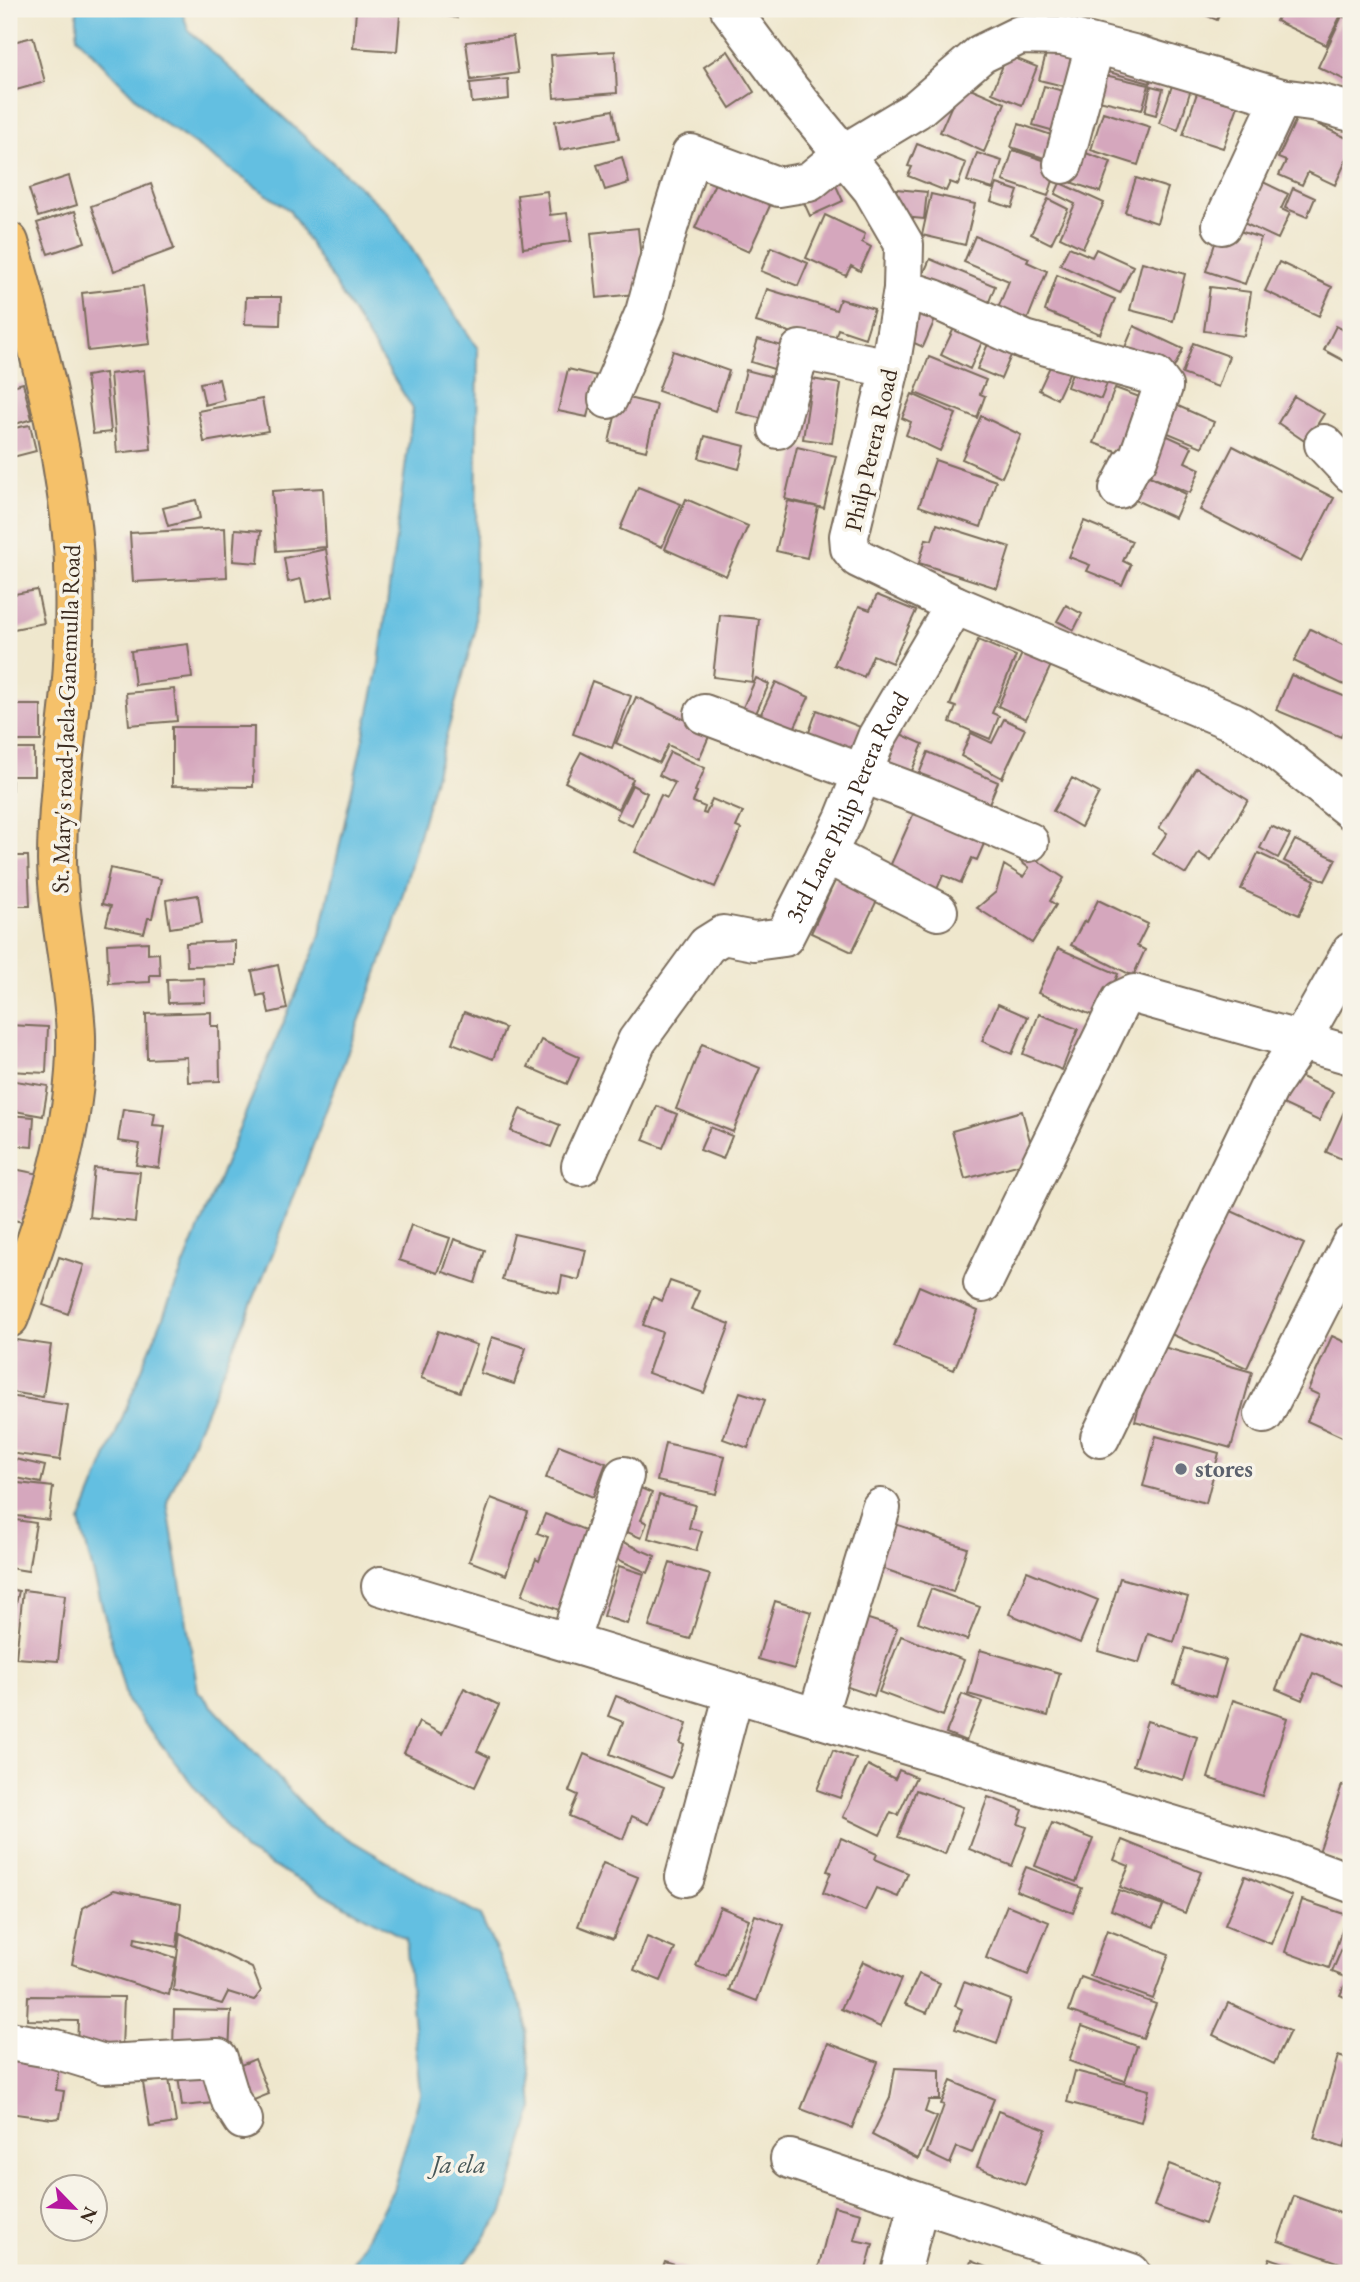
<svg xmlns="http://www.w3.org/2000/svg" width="1360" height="2282" font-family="'EB Garamond',serif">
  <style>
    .water { fill: #63bfe1; stroke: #4f7480; stroke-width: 2 }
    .building { fill: #d5a7bd }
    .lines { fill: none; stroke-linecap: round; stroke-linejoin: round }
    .minor-casing { stroke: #7a6c5b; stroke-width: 42 }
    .major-casing { stroke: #7a6c5b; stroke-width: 42 }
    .minor { stroke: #fff; stroke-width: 38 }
    .major { stroke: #f5c16b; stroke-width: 38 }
    .worship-dot { fill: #6b7280; stroke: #f7f3e8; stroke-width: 2.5 }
    .labels { text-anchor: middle; stroke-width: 7; stroke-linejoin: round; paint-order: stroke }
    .street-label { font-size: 24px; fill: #3b2a1e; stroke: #f7f3e8 }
    .worship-label { font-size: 24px; font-weight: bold; fill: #5b616d; stroke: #f7f3e8; text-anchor: start }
    .water-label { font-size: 26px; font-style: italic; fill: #475758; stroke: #f7f3e8 }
  </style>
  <rect width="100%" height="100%" fill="#f7f3e8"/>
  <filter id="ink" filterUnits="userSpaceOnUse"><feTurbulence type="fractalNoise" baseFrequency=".0143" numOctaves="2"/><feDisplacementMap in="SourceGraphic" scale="14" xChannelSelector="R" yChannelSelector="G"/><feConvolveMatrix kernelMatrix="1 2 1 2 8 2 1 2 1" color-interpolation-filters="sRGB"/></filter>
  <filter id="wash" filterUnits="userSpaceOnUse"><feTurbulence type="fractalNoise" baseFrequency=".00686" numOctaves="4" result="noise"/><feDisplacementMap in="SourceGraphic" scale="28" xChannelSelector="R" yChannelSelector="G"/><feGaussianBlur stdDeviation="1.57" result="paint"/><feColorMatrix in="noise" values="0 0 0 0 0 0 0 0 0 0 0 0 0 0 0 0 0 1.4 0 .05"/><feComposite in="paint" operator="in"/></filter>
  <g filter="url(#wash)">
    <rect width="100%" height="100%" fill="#efe7cd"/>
    <path class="water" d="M77,9h104l8,22 199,182 90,136 -3,283 -83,301 -119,320 -106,249 31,189 120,130 162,95 45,97 8,95 -30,104 -44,61h-112l46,-83 27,-96 -14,-155 -162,-89 -117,-149 -47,-179 168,-415 71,-168 59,-268 35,-262 -124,-199 -138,-96 -74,-77z"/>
    <g id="blocks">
      <path class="building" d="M415,9h44l-2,9z
        M1191,9h31l-5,11z
        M1282,9h62l-18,36 -50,-24z
        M356,11l44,4 -3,36 -44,-3z
        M1342,16l9,4v63l-33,-16z
        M513,36l5,37 -47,7 -5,-38z
        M33,37l12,45 -36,10v-49z
        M1049,43l36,10 -9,36 -37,-9z
        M615,51l2,42 -63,5 -3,-43z
        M728,51l26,41 -24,16 -26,-41z
        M1110,53l44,11 -4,19 -45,-12z
        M1007,55l30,12 -15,38 -30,-12z
        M1096,73l53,12 -7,25 -52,-12z
        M508,79l1,20 -37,4 -2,-20z
        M1173,83l18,6 -13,41 -19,-7z
        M961,84l44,19 -21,49 -44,-20z
        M1044,86l31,8 -10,40 -32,-9z
        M1151,86l12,3 -7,26 -11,-3z
        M1197,93l41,13 -15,42 -40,-13z
        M613,110l6,29 -59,11 -5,-29z
        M1103,112l47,15 -12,38 -47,-15z
        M1298,115l53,25v10l-16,35 -27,-13 -6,13 -23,-10 7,-14 -8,-3z
        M1019,124l41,14 -7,23 -42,-14z
        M917,144l49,19 -8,22 -8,-3 -4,9 -38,-15 4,-9 -4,-1z
        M1013,150l45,15 -10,31 -45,-15z
        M1080,151l31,11 -11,30 -30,-10z
        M977,153l25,8 -9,28 -26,-8z
        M622,157l7,26 -24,7 -8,-25z
        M1242,172l46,22 -7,15 9,4 -12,26 -56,-26z
        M719,174l54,25 -24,53 -54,-24z
        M69,176l8,29 -39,12 -9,-28z
        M1136,178l32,10 -11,35 -32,-11z
        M833,179l10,22 -33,15 -10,-22z
        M1060,183l44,20 -21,45 -23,-11 15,-33 -20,-10z
        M151,184l23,65 -60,22 -23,-65z
        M997,184l21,7 -6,17 -21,-7z
        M1293,188l22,10 -8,19 -22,-9z
        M896,189l31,3 -3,27 -31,-3z
        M547,191l3,24 17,-2 4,28 -48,7 -6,-53z
        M931,194l44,10 -10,41 -43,-10z
        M1048,199l20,10 -17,35 -20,-10z
        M75,211l10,31 -37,12 -11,-31z
        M825,215l40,19 -3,8 9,5 -11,24 -9,-5 -5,10 -40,-18z
        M1221,225l40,13 -16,46 -39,-13z
        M638,228l6,65 -47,5 -6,-65z
        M975,236l54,22 -2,4 20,9 -21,52 -29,-12 12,-30 -45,-19z
        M771,247l37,16 -10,23 -37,-15z
        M1069,247l23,10 4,-8 37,17 -13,27 -60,-28z
        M930,259l65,27 -10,26 -66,-28z
        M1142,262l43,12 -12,47 -43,-11z
        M1279,262l53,25 -13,29 -54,-25z
        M1057,275l58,24 -15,35 -55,-23z
        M143,286l7,58 -62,7 -6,-58z
        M1210,287l41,5 -7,44 -40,-5z
        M767,289l69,21 4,-11 34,10 -9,29 -27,-9 -5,16 -77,-23z
        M246,297h35l-1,28 -35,-1z
        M917,298l23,10 -17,39 -22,-10z
        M958,320l28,13 -16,36 -29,-14z
        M1134,326l49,23 -12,25 -48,-22z
        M1336,326l15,8v23l-3,6 -24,-13z
        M992,335l23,11 -14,33 -24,-10z
        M758,339l30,9 -8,23 -29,-9z
        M1193,343l36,13 -11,31 -36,-13z
        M1059,347l18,9 -20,43 -18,-9z
        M673,351l56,20 -14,40 -57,-20z
        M1079,353l35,12 -13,34 -34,-12z
        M929,357l57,23 -6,14 5,2 -8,22 -62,-25z
        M568,369l29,7 -10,41 -29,-6z
        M144,370l7,79 -34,4 -7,-79z
        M746,370l35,9 -10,42 -35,-9z
        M105,373l6,59 -18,2 -7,-58z
        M219,379l5,21 -19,5 -5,-22z
        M812,379l29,5 -9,59 -29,-4z
        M23,383l9,36 -23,7v-39z
        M1115,388l41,15 -21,55 -41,-15z
        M912,394l44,20 -16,37 -34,-16 5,-13 -9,-4z
        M620,396l37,9 -11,46 -37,-9z
        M1294,396l30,18 -18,28 -28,-19z
        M262,399l6,32 -64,11 -6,-31z
        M1167,401l47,21 -12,25 -46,-19z
        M981,416l40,19 -19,42 -40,-18z
        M30,425l6,26 -27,7v-29z
        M1163,434l29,13 -7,15 15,7 -10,24 -43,-18 39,19 -11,24 -53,-24z
        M705,436l40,10 -6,23 -40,-11z
        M1233,446l101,52 -33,64 -101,-52z
        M797,447l39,9 -12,52 -39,-9z
        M935,460l61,21 -15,46 -62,-21z
        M638,487l43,17 -19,43 -42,-18z
        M323,488l3,59 -50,4 -4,-60z
        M686,499l62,27 -22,50 -61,-27z
        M196,500l4,18 -32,8 -5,-18z
        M788,501l30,6 -11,51 -31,-7z
        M1084,521l48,20 -9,20 8,4 -9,20 -35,-14 3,-6 -21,-8z
        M937,524l73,23 -13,41 -78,-25 7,-24 6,1z
        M225,528l2,49 -94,5 -3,-49z
        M235,529l26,2 -3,32 -25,-2z
        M326,549l7,47 -27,6 -5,-23 -13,3 -4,-24z
        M37,590l7,33 -35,7v-35z
        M877,595l39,16 -24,52 -19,-8 -9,22 -30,-12 25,-59 11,4z
        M1066,605l16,9 -8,16 -17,-9z
        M720,615l39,4 -7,63 -39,-5z
        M1310,629l41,20v21l-7,15 -50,-24z
        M978,640l38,16 -24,57 7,3 -9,23 -40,-17 6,-15 -6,-2z
        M188,644l4,34 -57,7 -4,-34z
        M1026,645l28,14 -28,60 -28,-13z
        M1291,675l60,24v13l-10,25 -65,-27z
        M756,678l13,6 -19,43 -13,-6z
        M592,681l39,15 -19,52 -39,-14z
        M776,682l33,15 -17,36 -33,-15z
        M174,689l3,32 -48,4 -3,-32z
        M636,697l75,35 -12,27 -31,-14 -9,18 -43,-20z
        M9,705h32v36h-32z
        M817,710l46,18 -10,28 -46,-18z
        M1004,719l21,10 -23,49 -41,-22 10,-23 21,10z
        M172,727h82l-1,60 -81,-1z
        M896,732l27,12 -14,34 -27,-11z
        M9,749h25v27h-25z
        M581,752l52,27 -15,30 -53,-27z
        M670,752l35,16 -10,23 2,1 -4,10 12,5 -2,6 3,1 6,-15 31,13 -7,15 5,2 -26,58 -80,-35 26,-57 6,3 8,-15 -16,-8z
        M928,752l70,30 -13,31 -70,-29z
        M1196,768l52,32 -37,61 -12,-8 -13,21 -33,-20 14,-21 -8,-5z
        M1072,778l27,15 -18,34 -28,-16z
        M9,780l3,1 -1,28h-2z
        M632,785l15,8 -15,33 -16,-8z
        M916,808l73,24 -12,28 -5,-2 -11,25 -18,-8 -8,19 -48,-21z
        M1271,826l19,9 -12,23 -18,-10z
        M1295,840l41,19 -11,22 -41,-20z
        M1026,853l38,25 -14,23 6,4 -24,38 -55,-35 19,-16 8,-27 19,12 6,-9 -9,-7z
        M1258,853l57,27 -16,35 -58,-26z
        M9,856h19l2,50h-21z
        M110,868l51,11 -9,39h-4l-4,15 -38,-8 5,-19 -9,-2z
        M839,872l42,20 -29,60 -41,-19z
        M198,895l4,28 -32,5 -4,-28z
        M1098,900l50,24 -11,22 8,4 -12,26 -62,-31 13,-24 3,1z
        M235,941v24l-48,1 -1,-23z
        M148,942v12l11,-1 1,22h-10v7l-41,2 -2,-40z
        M1058,948l60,26 -19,44 -61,-25z
        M278,965l9,44 -18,4 -4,-19 -8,2 -5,-25z
        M204,978l1,24 -37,1 -1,-24z
        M998,1004l30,13 -16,37 -30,-13z
        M211,1012v14h8l1,55 -32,1 -1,-25 -40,2 -1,-45z
        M464,1012l41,16 -12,31 -41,-16z
        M1039,1014l39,15 -16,41 -39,-16z
        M9,1025l39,2 -2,46 -37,-2z
        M541,1040l38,17 -12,27 -39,-17z
        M702,1044l58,24 -27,64 -57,-23z
        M1284,1069l49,23 -14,29 -49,-23z
        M9,1080l39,6 -5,30 -34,-6z
        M1351,1096v67l-25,-11z
        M657,1106l20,8 -14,34 -20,-8z
        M123,1109l32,4 -2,12 12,1 -6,42 -23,-3 4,-21 -22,-3z
        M520,1109l40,16 -9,22 -40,-16z
        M1022,1111l13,49 -70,19 -13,-48z
        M9,1115l25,2 -2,30 -23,-2z
        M710,1127l22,9 -9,23 -23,-9z
        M9,1168l30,6 -12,49 -18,-4 5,-22 -5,-1z
        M94,1168l46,4 -5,50 -46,-5z
        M1218,1205l86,39 -57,124 -85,-38z
        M411,1225l39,13 -12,35 -39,-13z
        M514,1234l72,16 -7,30 -17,-4 -3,17 -57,-13z
        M454,1239l31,11 -10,33 -32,-11z
        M9,1241l6,1 -5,20h-1z
        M59,1257l25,8 -16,49 -25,-9z
        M670,1281l29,10 -8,18 39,15 -26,69 -56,-20 14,-41 -19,-7 10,-28 9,4z
        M919,1286l59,25 -24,59 -60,-23z
        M438,1331l39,14 -17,47 -39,-14z
        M1332,1336l19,9v96l-44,-20 12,-26 -11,-5z
        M492,1337l34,11 -12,36 -34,-11z
        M9,1339l42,6 -8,52 -34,-5z
        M1156,1345l96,27 -21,76 -96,-27z
        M740,1392l25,8 -17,48 -25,-9z
        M9,1396l59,9 -8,55 -51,-7z
        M1156,1436l63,17 -13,50 -63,-17z
        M665,1443l60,13 -9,38 -59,-13z
        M559,1445l47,18 -13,34 -47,-19z
        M15,1459l30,7 -4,17 -29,-6z
        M9,1482l44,5 -4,33 -40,-5z
        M636,1486l16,7 -11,27 6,3 -6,15 -23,-10z
        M659,1495l36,10 -6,23 13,3 -6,20 -48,-13z
        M491,1498l37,14 -22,63 -37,-14z
        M545,1514l45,18 -24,81 -44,-18 14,-36 3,2 9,-24 -11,-4z
        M9,1519l27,4 -8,48 -19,-3z
        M889,1522l78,26 -14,44 -78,-26z
        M616,1539l39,17 -7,17 -40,-18z
        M670,1563l40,12 -20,64 -41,-12z
        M619,1566l25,8 -17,50 -24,-8z
        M1027,1571l71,29 -18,43 -71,-29z
        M1120,1578l68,19 -14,45 -26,-8 -9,29 -41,-12z
        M9,1589l10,2 -8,34h-2z
        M931,1589l49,18 -13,33 -49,-18z
        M23,1590l42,5 -7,66 -42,-3z
        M775,1601l36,11 -17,57 -36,-10z
        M862,1617l35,11 -23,68 -35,-12z
        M1300,1631l51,20v24l-5,12 -33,-14 -11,27 -26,-11z
        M901,1636l63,24 -21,56 -64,-24z
        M1185,1648l41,12 -11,37 -41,-13z
        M980,1650l80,23 -12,43 -80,-22z
        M464,1688l35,17 -22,46 12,6 -14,30 -71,-34 15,-31 23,12z
        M962,1694l20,8 -16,39 -20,-8z
        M616,1696l71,28 -7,19 4,2 -13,33 -61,-24 13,-32 -15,-6z
        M1233,1700l54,18 -25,78 -54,-18z
        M1147,1721l50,16 -13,43 -51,-15z
        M833,1750l23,9 -16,39 -23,-8z
        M584,1754l80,33 -15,37 -17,-8 -9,23 -54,-23 9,-21 -9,-4z
        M868,1765l27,14 4,-9 17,7 -18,38 -7,-3 -11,23 -37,-18z
        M1342,1785l9,3v59l-4,14 -28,-9z
        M916,1790l47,17 -18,47 -47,-17z
        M988,1797l35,13 -5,14 9,3 -15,39 -43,-17z
        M1052,1823l41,16 -17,43 -41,-16z
        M841,1838l36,16 -2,5 33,14 -10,24 -22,-9 -11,23 -42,-18 8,-21 -4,-1z
        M1122,1840l79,32 -16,41 -65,-26 9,-21 -15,-6z
        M603,1863l35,14 -25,62 -35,-13z
        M1026,1867l56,21 -9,25 -57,-22z
        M1245,1876l47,20 -21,48 -46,-19z
        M114,1890l67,14 -4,43 -42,-9 -1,6 42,14 -7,37 -97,-31 11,-56z
        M1119,1890l44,16 -9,21 -43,-17z
        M1302,1900l45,15 -18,53 -44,-16z
        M1007,1905l42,17 -21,53 -42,-17z
        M720,1907l29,12 -24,58 -29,-11z
        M755,1915l29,10 -27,76 -28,-11z
        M1351,1927v73l-11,-5 8,-17 -16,-6z
        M1107,1930l62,24 -16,45 -63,-23z
        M180,1933l72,35 9,23 -5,7 -2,2 -26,-8 -6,12 -49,-14z
        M647,1937l28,12 -14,32 -27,-11z
        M863,1961l38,18 -21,48 -39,-18z
        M919,1974l21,9 -13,30 -22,-9z
        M1081,1977l75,27 -13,34 -74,-27z
        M964,1982l47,18 -14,44 -42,-15 7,-20 -7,-3z
        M28,1996l96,1 -2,51 -45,-1 1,-26 -51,-1z
        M1228,2003l62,28 -16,33 -61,-29z
        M174,2010l57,1 -2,41 -56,-1z
        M1082,2026l55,20 -12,35 -56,-20z
        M828,2043l50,19 -26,66 -51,-19z
        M1338,2056l13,4v65l-7,23 -30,-10z
        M9,2057l50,8 -3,25 8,1 -4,27 -8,1 -43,-6z
        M255,2059l14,35 -20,8 -13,-35z
        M210,2064l4,39 -32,3 -5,-38z
        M895,2068l45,2v30h-11l-4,12 12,5 -19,42 -46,-24 18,-37z
        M1075,2071l74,19 -8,32 -74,-20z
        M169,2079l7,44 -26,4 -7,-44z
        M951,2081l43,18 -22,54 -15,-6 -7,17 -23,-11 17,-48 -3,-1z
        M998,2111l48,18 -21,56 -48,-18z
        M1169,2164l51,19 -15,41 -51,-18z
        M1294,2196l57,21v33l-5,15 -68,-24z
        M834,2206l27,7 -7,27 19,4 -8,29h-48z
        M1270,2258l42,15h-48z
        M971,2261l25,10 -1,2h-41l3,-7 11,4z
        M665,2262l34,11h-38z"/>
    </g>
  </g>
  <g filter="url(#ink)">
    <use href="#blocks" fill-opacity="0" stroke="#7a6c5b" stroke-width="2"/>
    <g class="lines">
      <defs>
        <g id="minor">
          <path d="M730,9l61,82 81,98 32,55 -1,45 -13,79 -41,168 1,12 8,10 97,47 279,117 29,18 88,70"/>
          <path d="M1063,164l32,-119"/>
          <path d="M1222,225l59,-127"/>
          <path d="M903,289l31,10 91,41 130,36 8,11 -25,72 -6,5 -13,25"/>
          <path d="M608,399l37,-87 23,-84 23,-74 88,33 30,-5 34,-28 73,-44 65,-56 39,-19 42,1 71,18 148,44 37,5 33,9"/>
          <path d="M778,429l22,-79 90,18"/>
          <path d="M1324,444l27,29"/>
          <path d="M704,714l221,83 104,45"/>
          <path d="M826,854l112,57"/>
          <path id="s1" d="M581,1166l56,-125 70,-96 16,-10 31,6 30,-4 60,-118 33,-82 78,-132"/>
          <path d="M983,1283l138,-283 13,-6 217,61"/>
          <path d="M1264,1414l87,-170"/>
          <path d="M1100,1438l169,-350 31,-46 51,-90"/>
          <path d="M381,1586l910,275 60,22"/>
          <path d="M569,1642l55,-166"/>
          <path d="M817,1717l64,-209"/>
          <path d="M685,1877l49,-184"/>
          <path d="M9,2041l46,8 49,15 114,-6 13,43 12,19"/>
          <path d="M790,2159l341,114"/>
          <path d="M901,2273l18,-70"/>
        </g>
        <path id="major" d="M9,242c20,69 38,138 51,209 6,37 13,76 14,114 1,42 1,85 -3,127 -6,56 -14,113 -14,169 1,59 17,117 19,175 2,98 -35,192 -67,282"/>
      </defs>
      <use href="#minor" class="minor-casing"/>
      <use href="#major" class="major-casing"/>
      <use href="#minor" class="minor"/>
      <use href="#major" class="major"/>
    </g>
  </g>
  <circle class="worship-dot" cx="1181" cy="1469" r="7"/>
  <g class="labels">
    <g class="street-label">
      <text transform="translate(871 450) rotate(-77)" y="8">Philp Perera Road</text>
      <text transform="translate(66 719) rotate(-88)" y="8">St. Mary's road-Jaela-Ganemulla Road</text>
      <text dy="8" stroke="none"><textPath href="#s1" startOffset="481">3rd Lane Philp Perera Road</textPath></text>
    </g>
    <g class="worship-label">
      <text x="1195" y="1477">stores</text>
    </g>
    <g class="water-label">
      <text x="459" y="2173">Ja ela</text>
    </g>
  </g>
  <rect width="1360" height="2282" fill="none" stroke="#f7f3e8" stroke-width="35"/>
  <g transform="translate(74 2208) rotate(115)"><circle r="33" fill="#f7f3e8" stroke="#aca397" stroke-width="2"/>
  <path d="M0-5L12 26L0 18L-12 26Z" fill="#b5179e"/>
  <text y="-10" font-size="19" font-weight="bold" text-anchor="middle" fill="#3b2a1e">N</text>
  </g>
</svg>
